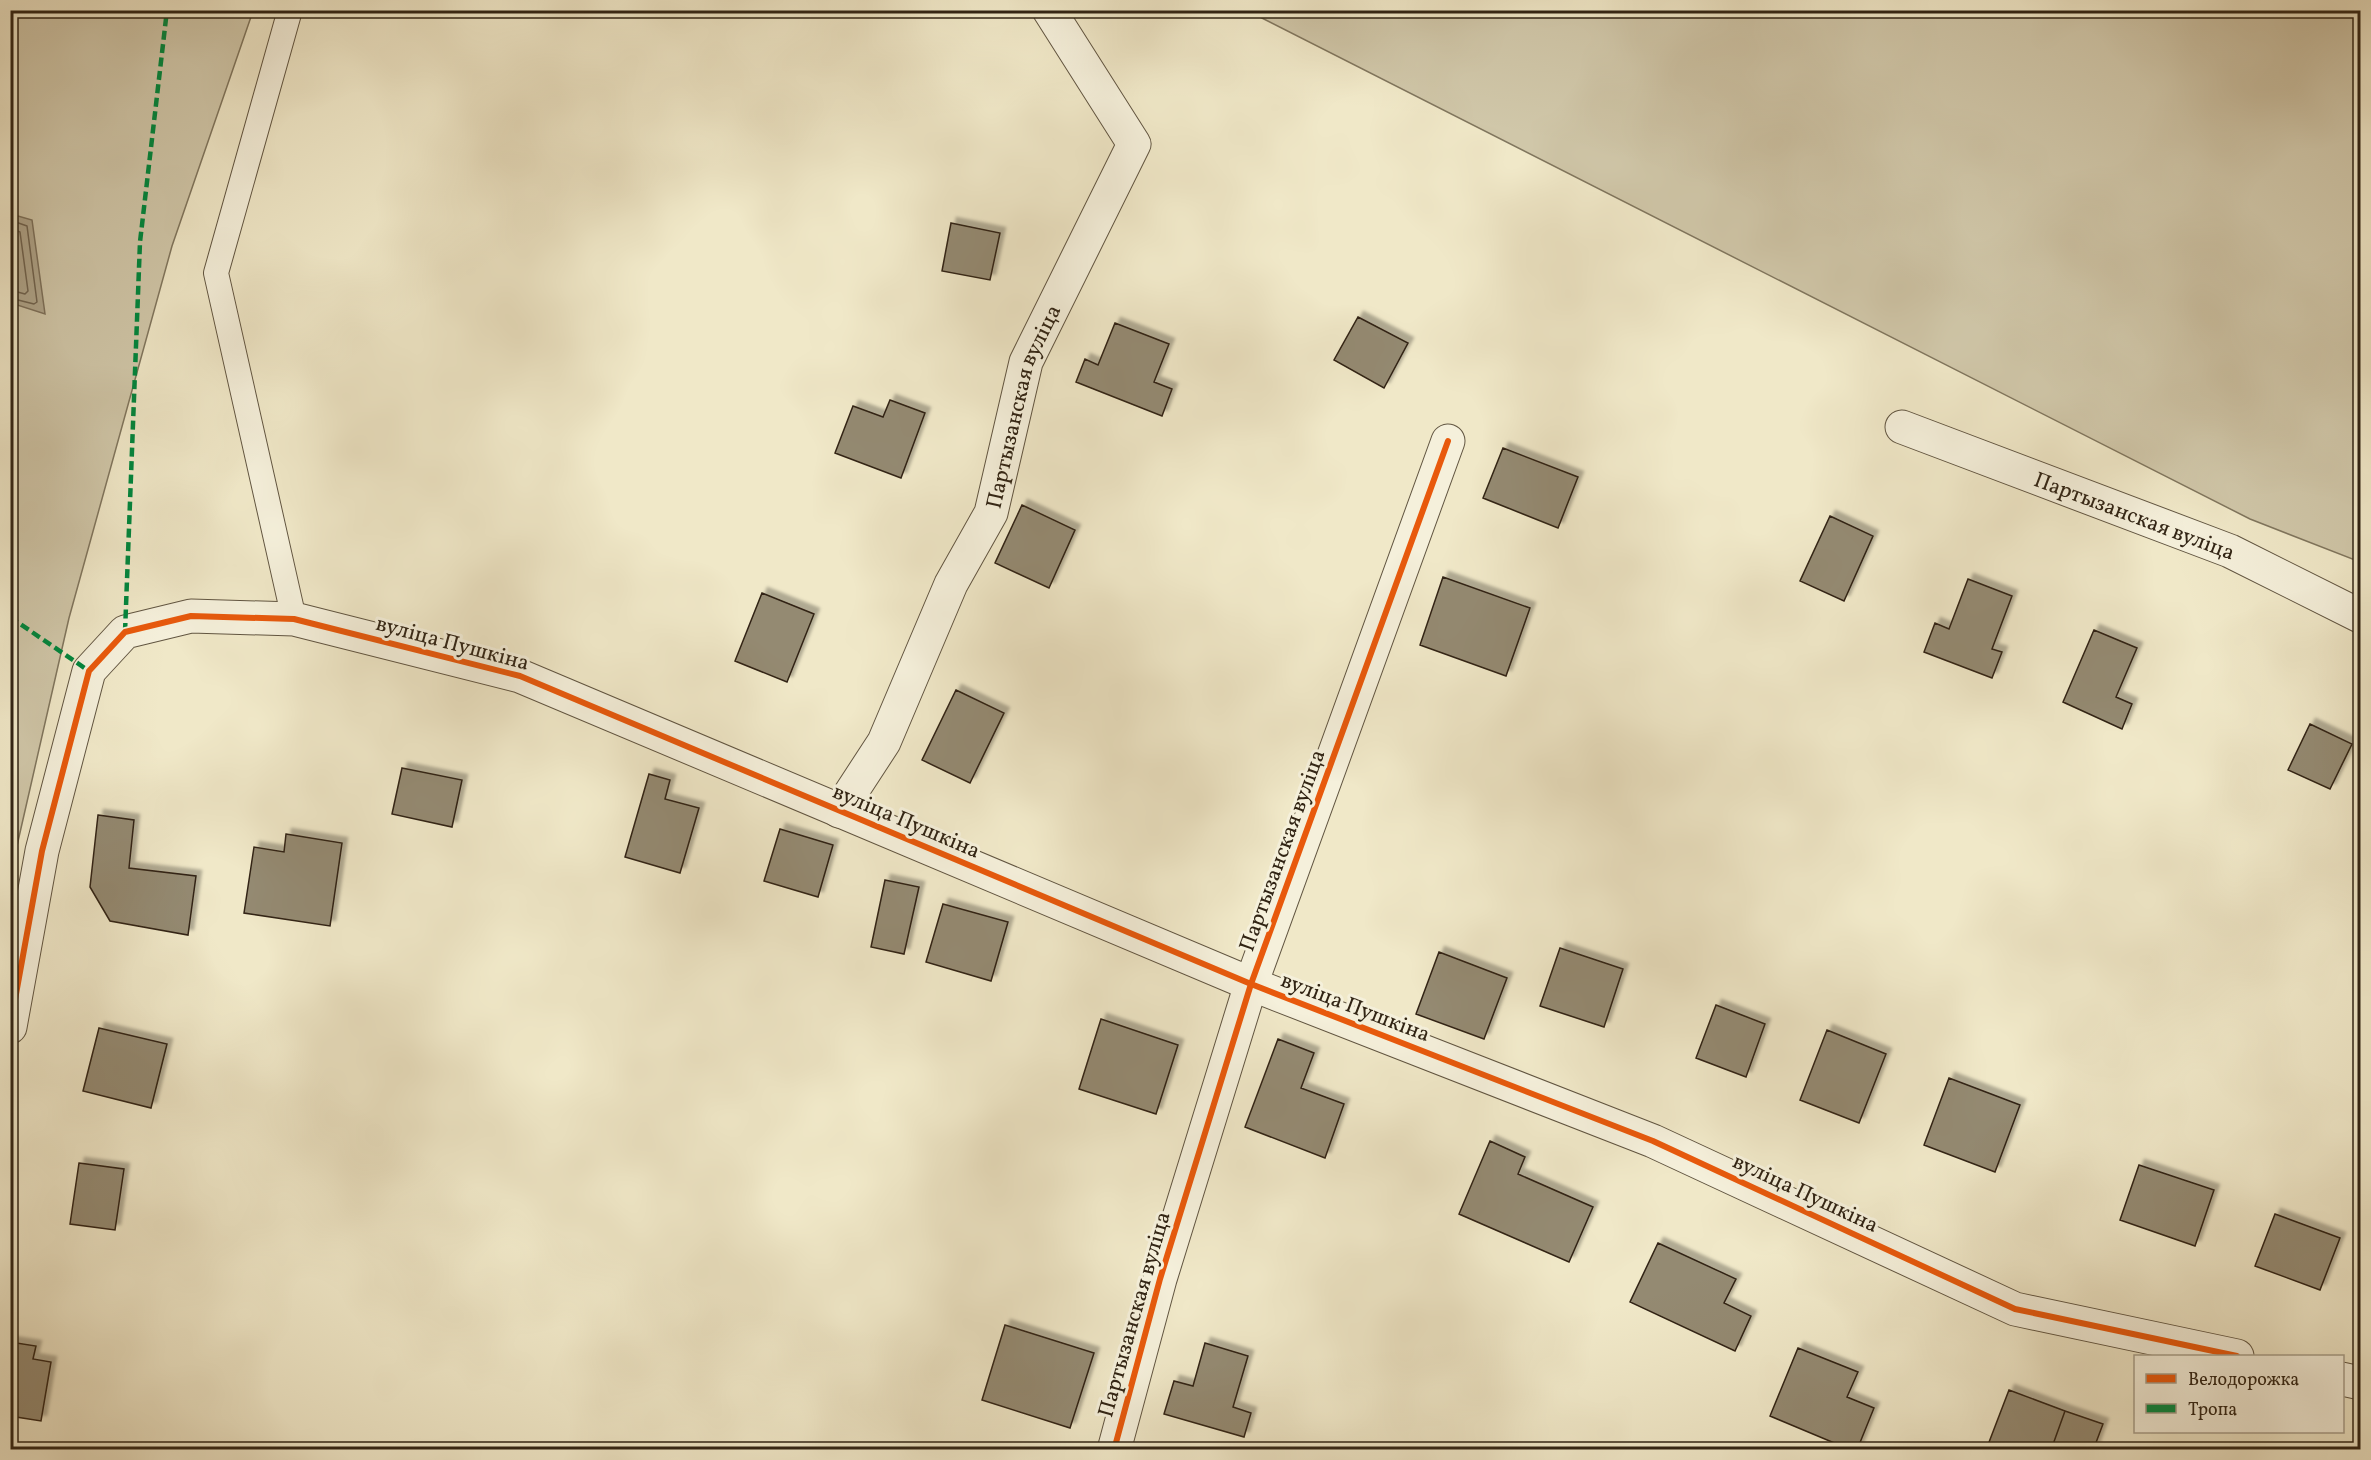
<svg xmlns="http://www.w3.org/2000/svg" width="2371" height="1460" font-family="Vollkorn,serif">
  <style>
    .green { fill: #d0c7a9; stroke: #80765e; stroke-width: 1.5 }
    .water { fill: #afa58b; stroke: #7d715b; stroke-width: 1.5 }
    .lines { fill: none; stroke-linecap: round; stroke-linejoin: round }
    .shore { stroke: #706450; stroke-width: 1.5 }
    .building { fill: #948a72; stroke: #312414; stroke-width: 1.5; filter: url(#shadow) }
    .service-casing { stroke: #615541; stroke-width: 26 }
    .minor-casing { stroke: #615541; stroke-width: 35 }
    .service { stroke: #f5f0db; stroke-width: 24 }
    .minor { stroke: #f5f0db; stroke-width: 33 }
    .quiet { stroke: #00873e; stroke-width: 4.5; stroke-dasharray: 9 4.5; stroke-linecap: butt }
    .cycleway-casing { stroke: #f5f0db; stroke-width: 10 }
    .cycleway { stroke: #e8590c; stroke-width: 6 }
    .labels { text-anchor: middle; stroke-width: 6; stroke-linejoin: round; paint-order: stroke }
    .street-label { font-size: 22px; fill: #312414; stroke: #f5f0db }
  </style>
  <defs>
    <filter id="shadow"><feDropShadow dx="5.5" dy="-5.5" stdDeviation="1.5" flood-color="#0004"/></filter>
  </defs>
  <rect width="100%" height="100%" fill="#f0e8c8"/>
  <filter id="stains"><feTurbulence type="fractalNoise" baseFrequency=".00333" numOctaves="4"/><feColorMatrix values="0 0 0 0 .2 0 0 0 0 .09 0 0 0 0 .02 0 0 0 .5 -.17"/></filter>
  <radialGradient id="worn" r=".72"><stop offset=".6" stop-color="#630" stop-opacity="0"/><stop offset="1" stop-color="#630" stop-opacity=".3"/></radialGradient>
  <path class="green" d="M11,11h242l-81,235 -103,372 -58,254z
    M1248,11h1112v551l-110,-43z"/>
  <path class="water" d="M11,214l21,6 13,94 -34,-11z"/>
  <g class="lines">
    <path class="shore" d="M10,220l17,6 10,76 -3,2 -24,-6
      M10,228l10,4 8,59 -3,3 -15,-4"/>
  </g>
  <path class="building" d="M951,223l49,10 -10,47 -48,-9z
    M1358,317l50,26 -24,45 -50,-28z
    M1115,323l54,21 -15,38 18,7 -10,27 -86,-34 9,-23 13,6z
    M890,400l35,13 -24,65 -66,-25 18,-47 30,11z
    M1503,448l75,29 -20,51 -75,-30z
    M1022,505l53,25 -26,58 -54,-25z
    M1830,516l43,20 -29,65 -44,-20z
    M1443,577l87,31 -24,68 -86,-31z
    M1968,579l44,17 -20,53 10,3 -10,26 -68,-26 11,-29 14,6z
    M762,593l52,21 -27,68 -52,-21z
    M2094,630l43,18 -21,49 16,7 -10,25 -59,-27z
    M956,690l48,23 -34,70 -48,-23z
    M2310,724l42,20 -22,45 -42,-19z
    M402,768l60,12 -10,47 -60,-13z
    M649,774l21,6 -5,19 34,9 -19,65 -55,-16z
    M98,815l36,5 -5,48 67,8 -8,59 -78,-14 -20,-34z
    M780,829l53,16 -15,52 -54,-16z
    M286,834l56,9 -12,83 -86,-13 10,-66 30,5z
    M885,880l34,7 -15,67 -33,-7z
    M943,904l65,18 -17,59 -65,-19z
    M1560,948l63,21 -19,58 -64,-21z
    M1439,952l68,26 -23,61 -68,-25z
    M1716,1005l49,19 -19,53 -50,-19z
    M1101,1019l77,26 -22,69 -77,-25z
    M99,1028l68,16 -16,64 -68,-17z
    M1827,1030l59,24 -27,69 -59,-23z
    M1278,1039l36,14 -13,35 43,16 -19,54 -80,-31z
    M1949,1078l71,27 -25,67 -71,-27z
    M1490,1141l35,16 -7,17 75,33 -24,55 -110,-48z
    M79,1163l45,6 -9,61 -45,-6z
    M2139,1165l75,25 -19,56 -75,-26z
    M2275,1214l65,24 -20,52 -65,-24z
    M1658,1243l78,36 -12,24 27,13 -16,35 -105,-49z
    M1005,1325l89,28 -24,75 -88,-28z
    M10,1342l26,4 -3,13 18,3 -10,59 -31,-5z
    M1205,1343l43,13 -15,51 18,6 -7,24 -80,-23 10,-33 19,5z
    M1798,1348l60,24 -11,25 27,11 -17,42h-6l-81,-34z
    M2009,1390l56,21 -14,39h-65z
    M2065,1411l38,13 -9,24 4,2h-47z"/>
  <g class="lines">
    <defs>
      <path id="service" d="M290,10l-74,263 78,346"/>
      <g id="minor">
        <path id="s1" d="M1902,427l328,124 130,65"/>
        <path id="s2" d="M839,811l45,-69 67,-158 40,-71 35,-151 108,-218 -85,-134"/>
        <path d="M10,1027l32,-176 47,-180 36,-39 66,-16 103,3 226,57 731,308 402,157 362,168 222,47"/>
        <path d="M2342,1379l18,4"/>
        <path d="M1114,1450l46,-171 91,-295 197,-543"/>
      </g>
    </defs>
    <use href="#service" class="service-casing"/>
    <use href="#minor" class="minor-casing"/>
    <use href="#service" class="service"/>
    <use href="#minor" class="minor"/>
    <path class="quiet" d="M10,617l79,54
      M125,632l15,-390 27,-232"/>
    <defs>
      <path id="cycleway" d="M10,1027l32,-176 47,-180 36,-39 66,-16 103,3 226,57 731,308 402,157 362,168 222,47
        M1114,1450l46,-171 91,-295 197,-543"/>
    </defs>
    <use href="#cycleway" class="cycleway-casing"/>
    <use href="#cycleway" class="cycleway"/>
  </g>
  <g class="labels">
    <g class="street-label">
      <text dy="8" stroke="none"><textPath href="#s2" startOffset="447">Партызанская вуліца</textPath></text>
      <text dy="8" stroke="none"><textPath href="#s1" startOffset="249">Партызанская вуліца</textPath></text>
      <text transform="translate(453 642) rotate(15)" y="8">вуліца Пушкіна</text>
      <text transform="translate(907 820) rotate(23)" y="8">вуліца Пушкіна</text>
      <text transform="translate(1281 850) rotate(-70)" y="8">Партызанская вуліца</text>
      <text transform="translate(1356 1006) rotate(21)" y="8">вуліца Пушкіна</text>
      <text transform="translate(1806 1192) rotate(25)" y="8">вуліца Пушкіна</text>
      <text transform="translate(1133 1314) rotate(-74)" y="8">Партызанская вуліца</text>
    </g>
  </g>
  <rect width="2371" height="1460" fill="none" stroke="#f0e8c8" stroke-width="36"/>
  <rect x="12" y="12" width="2347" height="1436" fill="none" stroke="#312414" stroke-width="3"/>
  <rect x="18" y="18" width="2335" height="1424" fill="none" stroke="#312414" stroke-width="1.5"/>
  <rect x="2134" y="1355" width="210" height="78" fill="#f5f0db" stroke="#a79e8b" stroke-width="1.5"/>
  <rect x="2146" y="1374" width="30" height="9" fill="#e8590c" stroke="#a79e8b" stroke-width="1.5"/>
  <text x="2188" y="1385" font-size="18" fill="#312414">Велодорожка</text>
  <rect x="2146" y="1404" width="30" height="9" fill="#00873e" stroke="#a79e8b" stroke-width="1.5"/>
  <text x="2188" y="1415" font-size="18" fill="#312414">Тропа</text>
  <rect width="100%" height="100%" filter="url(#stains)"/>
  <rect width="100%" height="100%" fill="url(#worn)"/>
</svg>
